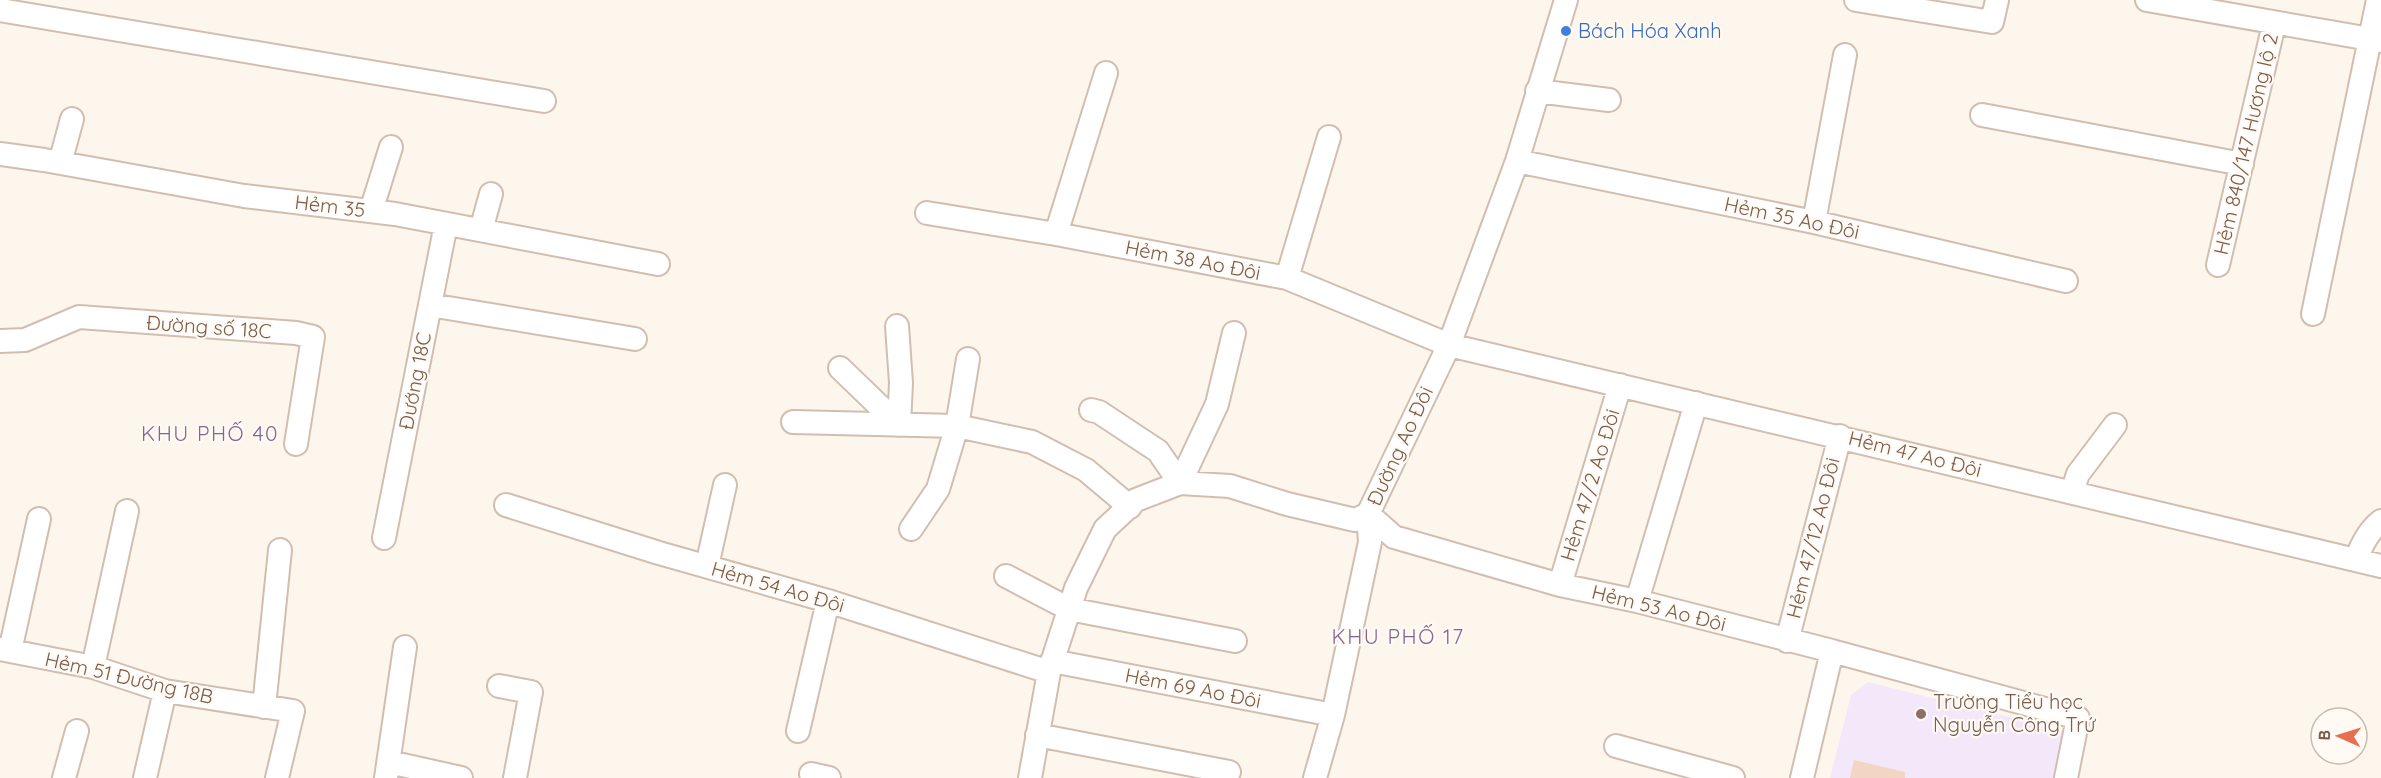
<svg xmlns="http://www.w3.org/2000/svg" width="2381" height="778" font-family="Quicksand,sans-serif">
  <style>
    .education { fill: #f3e8fa }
    .building { fill: #f3d5c3 }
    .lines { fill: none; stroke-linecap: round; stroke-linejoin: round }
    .minor-casing { stroke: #d1beb0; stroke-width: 26 }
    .minor { stroke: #fff; stroke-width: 22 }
    .shop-dot { fill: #3f7fe0; stroke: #fffaf3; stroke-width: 2 }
    .education-dot { fill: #8d6e63; stroke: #fffaf3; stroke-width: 2 }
    .labels { text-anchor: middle; stroke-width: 4.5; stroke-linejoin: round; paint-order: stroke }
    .shop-label { font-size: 20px; fill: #366cbe; stroke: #fffaf3; text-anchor: start }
    .street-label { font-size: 20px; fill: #7a5c4d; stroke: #fffaf3 }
    .education-label { font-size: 20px; fill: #785e54; stroke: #fffaf3; text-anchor: start }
    .neighbourhood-label { font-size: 21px; letter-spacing: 1.5px; fill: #846695; stroke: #fffaf3 }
  </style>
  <rect width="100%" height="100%" fill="#fdf6ec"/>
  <path class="education" d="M1868,682l201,50 -11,46h-228l21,-83z"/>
  <path class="building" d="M1854,760l51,12v6h-55z"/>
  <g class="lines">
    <defs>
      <path id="minor" d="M1856,0l136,22 5,-22
        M2147,0l234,41
        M0,10l544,91
        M1537,91l72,9
        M1982,115l260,49
        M0,154l44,6 200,36 151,18 263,50
        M1517,161l297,61 252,59
        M60,163l12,-44
        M371,211l20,-64
        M927,213l129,21 231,44 162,67 932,221
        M1814,222l31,-167
        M481,230l10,-36
        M1056,234l50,-161
        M2218,265l56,-241
        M1287,278l42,-141
        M430,305l205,34
        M2313,314l65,-314
        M897,326l4,57 -2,42
        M0,341l25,-1 54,-23 217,16 17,4 -17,107
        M840,368l59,57
        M1091,410l8,2 59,39 22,32 37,-79 17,-71
        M793,422l164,4 75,16 54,28 44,37
        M2072,492l6,-18 37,-49
        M506,505l153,48 169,48 221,71
        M1368,514l26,23 166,48 77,16 195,50 -30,127
        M911,529l27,-40 19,-63 11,-67
        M384,538l62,-314
        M2356,560c5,-14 12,-29 25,-39
        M707,566l18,-81
        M1006,576l63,33 166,32
        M1560,585l60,-200
        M1637,601l59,-198
        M1787,641l53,-205
        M0,649l93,18 72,24 128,20 -16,67
        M10,651l29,-132
        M1832,651l246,67 -12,60
        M1052,661l281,54
        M93,667l34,-156
        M499,686l32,6 -16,86
        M264,707l16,-157
        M798,731l30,-130
        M1037,735l192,37
        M1616,746l117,32
        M389,762l72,16
        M811,774l18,4
        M64,778l13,-47
        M145,778l20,-87
        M386,778l19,-131
        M1030,778l19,-106 27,-84 29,-59 31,-29 44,-17 50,3 57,18 68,16 13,-6 81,-169 68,-184 49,-161
        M1315,778l18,-63 37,-173 -2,-28"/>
    </defs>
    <use href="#minor" class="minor-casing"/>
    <use href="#minor" class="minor"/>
  </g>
  <circle class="shop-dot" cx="1566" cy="31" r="6"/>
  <circle class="education-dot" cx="1921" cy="714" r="6"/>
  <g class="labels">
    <g class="shop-label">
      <text x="1578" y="38">Bách Hóa Xanh</text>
    </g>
    <g class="street-label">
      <text transform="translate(2246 144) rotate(-77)" y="7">Hẻm 840/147 Hương lộ 2</text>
      <text transform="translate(330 206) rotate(7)" y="7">Hẻm 35</text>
      <text transform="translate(1792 218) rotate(12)" y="7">Hẻm 35 Ao Đôi</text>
      <text transform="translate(1193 260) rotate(11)" y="7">Hẻm 38 Ao Đôi</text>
      <text transform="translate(209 327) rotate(4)" y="7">Đường số 18C</text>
      <text transform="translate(415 381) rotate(-79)" y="7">Đướng 18C</text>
      <text transform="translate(1400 446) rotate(-65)" y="7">Đường Ao Đôi</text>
      <text transform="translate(1915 454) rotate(14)" y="7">Hẻm 47 Ao Đôi</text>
      <text transform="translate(1590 485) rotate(-73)" y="7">Hẻm 47/2 Ao Đôi</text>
      <text transform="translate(1813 538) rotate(-76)" y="7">Hẻm 47/12 Ao Đôi</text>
      <text transform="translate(778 587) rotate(16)" y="7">Hẻm 54 Ao Đôi</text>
      <text transform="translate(1659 608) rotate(14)" y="7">Hẻm 53 Ao Đôi</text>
      <text transform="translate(129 678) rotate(13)" y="7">Hẻm 51 Đường 18B</text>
      <text transform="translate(1193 688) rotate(11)" y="7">Hẻm 69 Ao Đôi</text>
    </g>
    <g class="education-label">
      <text x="1933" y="709">Trường Tiểu học<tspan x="1933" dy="23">Nguyễn Công Trứ</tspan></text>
    </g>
    <g class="neighbourhood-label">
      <text x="210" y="441">KHU PHỐ 40</text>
      <text x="1398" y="644">KHU PHỐ 17</text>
    </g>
  </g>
  <g transform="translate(2339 736) rotate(273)"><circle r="28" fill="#fffaf3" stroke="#cabbb1" stroke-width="1.5"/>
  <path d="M0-4.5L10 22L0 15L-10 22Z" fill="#e76f51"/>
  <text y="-9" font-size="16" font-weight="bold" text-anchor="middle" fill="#7a5c4d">B</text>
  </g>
</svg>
